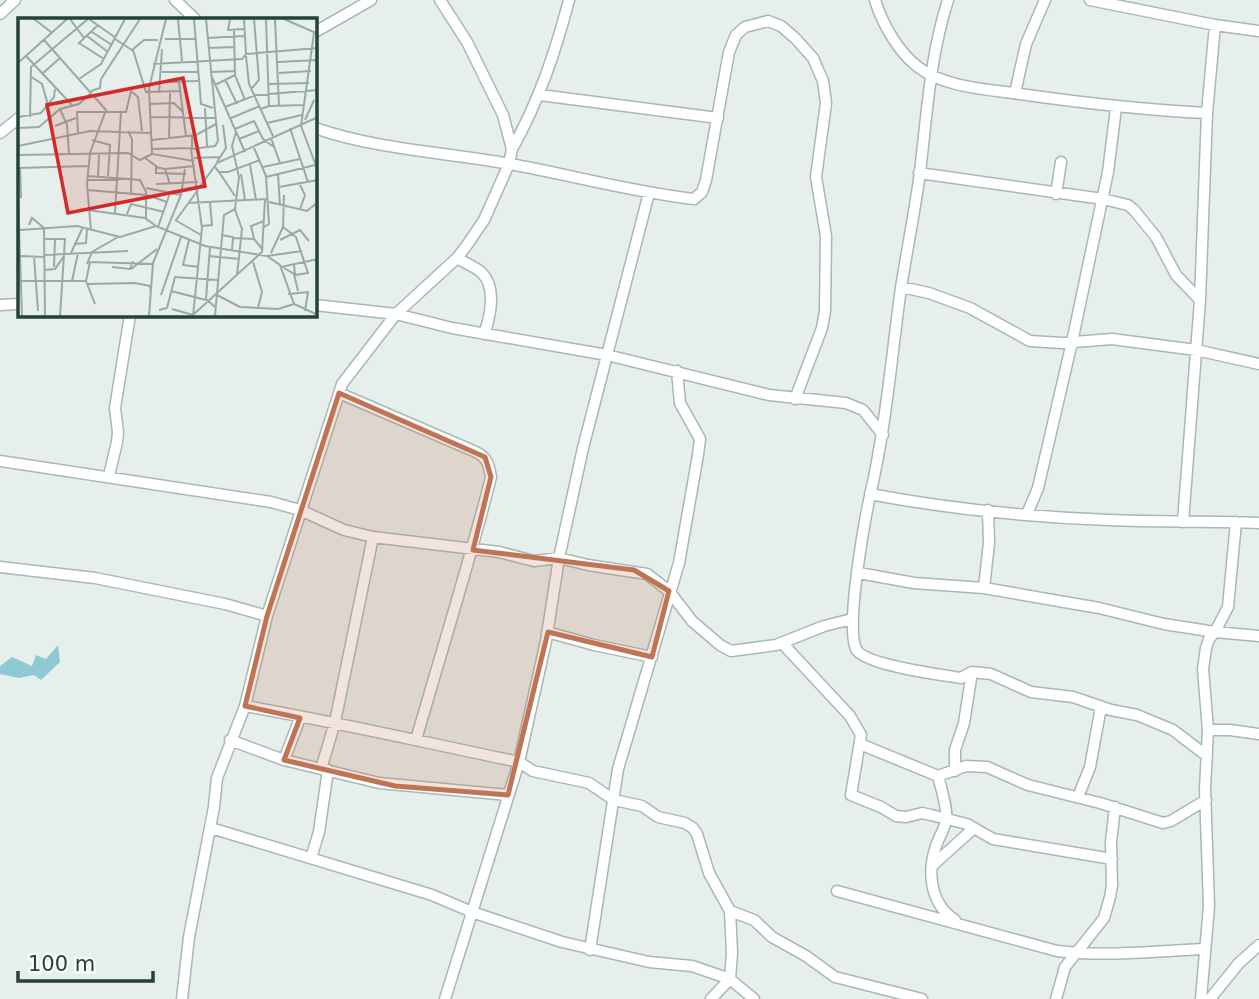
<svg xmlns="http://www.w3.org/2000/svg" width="1259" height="999" font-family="'DejaVu Sans',sans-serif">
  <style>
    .water { fill: #8ec9d4 }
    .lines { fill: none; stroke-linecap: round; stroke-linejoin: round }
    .minor-casing { stroke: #a8b8b2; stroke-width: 13 }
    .minor { stroke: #fff; stroke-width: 10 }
    .marked { fill: #c07456; fill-opacity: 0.2; stroke: #c07456; stroke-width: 5; stroke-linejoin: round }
    .inset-road { fill: none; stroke: #98aaa4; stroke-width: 2 }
    .view { fill: #d62828; fill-opacity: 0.15; stroke: #d62828; stroke-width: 3.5 }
    .inset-edge { fill: none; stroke: #24423a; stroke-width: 3.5 }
  </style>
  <rect width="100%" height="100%" fill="#e6efeb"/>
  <path class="water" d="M58,645l2,17 -19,18 -7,-5 -15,3 -19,-4v-8l12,-9 20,9 4,-11 10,4z"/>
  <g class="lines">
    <defs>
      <path id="minor" d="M175,0l20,19
        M875,0c7,23 23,52 43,67 28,21 69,22 102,27 63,9 124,16 187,19
        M948,0c-18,56 -21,114 -28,172 -5,39 -13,77 -19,116 -9,64 -14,129 -28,194 -7,30 -28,142 -17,167 8,16 86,26 105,29l11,-6 19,2 40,18 42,5 38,13 26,5 36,15 34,26
        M1090,0l125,25 44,6
        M0,14l15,-14
        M315,32l56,-32
        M1015,93l11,-49 19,-44
        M540,95l178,23
        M315,128c63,22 130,24 195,36 61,11 122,28 184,35l8,-7 4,-12 23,-128 7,-17 9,-8 23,-6 13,5 14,12 18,20 10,23 3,22 -10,74 10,59 -1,75 -3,17 -27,71
        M0,133l19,-15
        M512,149c27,-48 43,-96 57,-149
        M919,173l184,26 25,6 6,5 22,27 20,38 24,25
        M1056,194l5,-32
        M457,258c8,5 19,9 25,15 15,15 8,45 2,61
        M901,287l28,6 41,15 60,33 32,2 50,-4 84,11 63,14
        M0,305l19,-1
        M315,305l81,9 56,14 155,27 162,40 77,8 17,7 20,25
        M339,393l137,59c11,5 13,13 15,25 -22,88 -50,175 -75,263
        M0,461l271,41 29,8 44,20 29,7 126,15 35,9 25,-3 29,7 59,9 22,17 23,30 28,24 11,6 45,-6 48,-19 28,-7
        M109,476l8,-34 1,-10 -3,-24 15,-93
        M870,494c79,15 160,23 239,26 50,2 100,1 150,3
        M1027,514l11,-26 34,-146 36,-170 8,-64
        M1183,522l17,-222 7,-187 8,-88
        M0,567l95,11 130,26 42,12
        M859,573l55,10 70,5 115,20 65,16 51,8 13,-25 8,-85
        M984,588l5,-45 -1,-33
        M547,632l47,13 58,12
        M782,643l68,73 11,19 -10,60 30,12 15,9 10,1 16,-4 9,2 36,9 26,15 119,20
        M245,706c92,16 182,37 274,56l14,9 56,12 25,17 28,6 16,11 27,6 8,5 4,6 12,39 21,38 2,42 -2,26 -19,20
        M1208,730h22l29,4
        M230,740l54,20 95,23 129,12
        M860,744l78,32c3,12 10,33 8,44 -1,8 -7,17 -10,26 -9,26 -6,58 19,74
        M284,760l16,-42
        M321,769l14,-47 38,-185
        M955,771v-21l9,-27 8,-51
        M938,776l28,-10 21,1 41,18 72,18 63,20 8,-2 35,-21
        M1078,797l12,-30 11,-60
        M211,828l221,67 40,17 90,30 87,20 43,4 38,13 24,20
        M311,858l8,-26 9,-62
        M933,865l41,-37
        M837,891l220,60c49,6 99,0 148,-2
        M730,911l24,9 18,17 34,19 29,21 87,22
        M590,950l28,-181 61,-206 19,-108 2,-16 -20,-36 -3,-32
        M182,999l7,-62 25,-130 3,-29 28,-72 22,-90 75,-232 54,-70 61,-56 10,-13 17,-25 25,-56 3,-15 -9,-34 -36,-73 -27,-42
        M445,999l74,-237 27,-121 13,-83 24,-110 66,-255
        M1056,999l9,-32 39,-49 6,-21 2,-12 -1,-43 4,-35
        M1201,999l8,-93 -4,-117 3,-59 -5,-61 3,-21 3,-9 6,-7 44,4
        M1210,999l29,-36 20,-18"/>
    </defs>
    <use href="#minor" class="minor-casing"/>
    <use href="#minor" class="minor"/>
  </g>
  <path class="marked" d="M339,393l146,64 6,20 -18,73 161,20 35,21 -17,66 -104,-25 -40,163 -113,-9 -111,-26 16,-42 -55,-12 22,-90z"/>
  <g transform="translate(18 18)">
    <rect width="299" height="299" fill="#e6efeb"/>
    <path class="inset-road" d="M16,1l17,13M52,1l14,19M71,1l27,19M148,1l-17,69 3,66 42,7M160,1l4,42M176,1l7,85 12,4M212,1l-2,11 16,-1M257,1l4,87M266,1l32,14M216,12l1,45 10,25M74,14l20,13M296,15l-13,93 17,45M69,18l21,16M189,20l37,-2M97,21l17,11 12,-10h14M147,21h30M26,22l62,70 -16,43 -3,31 4,46M61,25l25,16M60,26l20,-19M190,30l26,-1M115,32l13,42 34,-1M228,36l72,-6M8,38l46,49M228,38l3,28 24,52M260,44l40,-2M0,45l49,-44M135,46l89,-5 4,-5 -2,-35M144,54h36M192,54l25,-1M261,55l32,-2M24,56l18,-16M193,57l34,77M12,58l12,8 6,21M61,61l22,-15 24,-45M207,61l12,25M143,64l37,-1M161,64l7,54M251,66l40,-1M197,67l20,-10M234,70l7,-8 -5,-61M73,73l9,-3 1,-9 39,-60M141,75l3,-44M132,86l24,-1 9,9M251,88l36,-1M207,89l31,-12 62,-5M187,90l2,38M42,91l7,16 2,29M243,91l8,-3 -3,-87M0,99l23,-4 13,-16 1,-8M12,99l1,-50 57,-48M133,99l64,1M213,100l29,-12M287,102l9,-20M249,105l35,-8M37,108l21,-8M0,110l21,-1 21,-18 19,-5 13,-12M272,110l18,54M217,111l19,-8 9,18 11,8M110,113l4,8 -1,56M60,115l-1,-21h49l5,-21 7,6 4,34M253,120l9,25M151,121l1,-46M221,121l20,-8M74,122l18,5 -2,31M134,122l44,-5 20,-11M0,128l72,-15 61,2M236,130l12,28 3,48 -5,3M134,131l40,-1v-13M0,137l110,-2 12,7 12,-6M127,140l11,8v7l30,1M176,140l26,-1M199,144l9,-14 -3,-23M232,147l6,35M196,148l5,6h9l32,-12M2,149l1,31M138,149l9,2 5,15M245,149l37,-8M0,150l71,-2M147,151l30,-3M201,154l16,24M223,156l4,26M260,156l2,32M70,158l52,4 6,12v26M80,159l1,-22M248,159l49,-12M70,162h31M138,166l42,-2M282,167l5,10 -5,14M261,169l39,-7M128,170l35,7M181,170l18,-25 101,-46M69,172l60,5 20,7M266,177l-1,32 13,10 12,36 -13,2 -1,-11M0,180l4,118M251,184l38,9 11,-9M170,185l79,-4M70,192l57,8 11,8M217,192l7,19 -5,46M97,195l6,-101M109,196l4,-10 33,8M157,202l26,15M158,202l22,-30M11,207l3,-7 12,10M183,208l11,-1 -2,-23M140,209l12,-34M26,210l1,88M2,212l57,-4 43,11 36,-11 49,20 62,10 13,9 14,39 24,11M203,217l12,2 -1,13M215,220l21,1M26,221h21l-5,77M171,222l-6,25 16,2M262,222l20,-10 9,11M56,226l12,-1 1,-14M192,229l-4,52 9,8M245,232l-9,-11 -3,-13 13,-5M53,235l12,-26M253,235l12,-26M26,237l84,-4M3,238l23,1M16,238l4,55M191,238l31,3M249,238l35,-5M235,244l9,30 -4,16M69,246l5,-12 26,-15M36,249l1,-28M94,249l18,2 3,-8M263,249l37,-8M266,250l10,6 4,17M113,251l26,-20M26,252l11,-1 9,-13M1,263h67M54,263l6,-28M69,266l48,-1 15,3 1,7M153,273l35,9M270,276l20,-2 -3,19M143,277l20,-58M199,277l23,12 38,2 16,-5M77,286l-9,-23 4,-19 63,2M154,291l21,6M141,292l8,-2 8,-31 43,3M176,296l68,-62 3,-53M131,298l4,-53 28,-68 4,-26M175,298l9,-88 -11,-79 24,-3 3,-5 -12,-122M197,298l9,-101 11,-6 4,-32 -7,-31 4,-14"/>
    <path class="view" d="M165,60l22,108 -137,27 -21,-108z"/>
    <rect width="299" height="299" class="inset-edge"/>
  </g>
  <path d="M18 971v10h135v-10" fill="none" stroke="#24423a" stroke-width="3.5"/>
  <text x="28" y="971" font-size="21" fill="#24423a" stroke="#f7fbf9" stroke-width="5" paint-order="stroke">100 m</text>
</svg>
